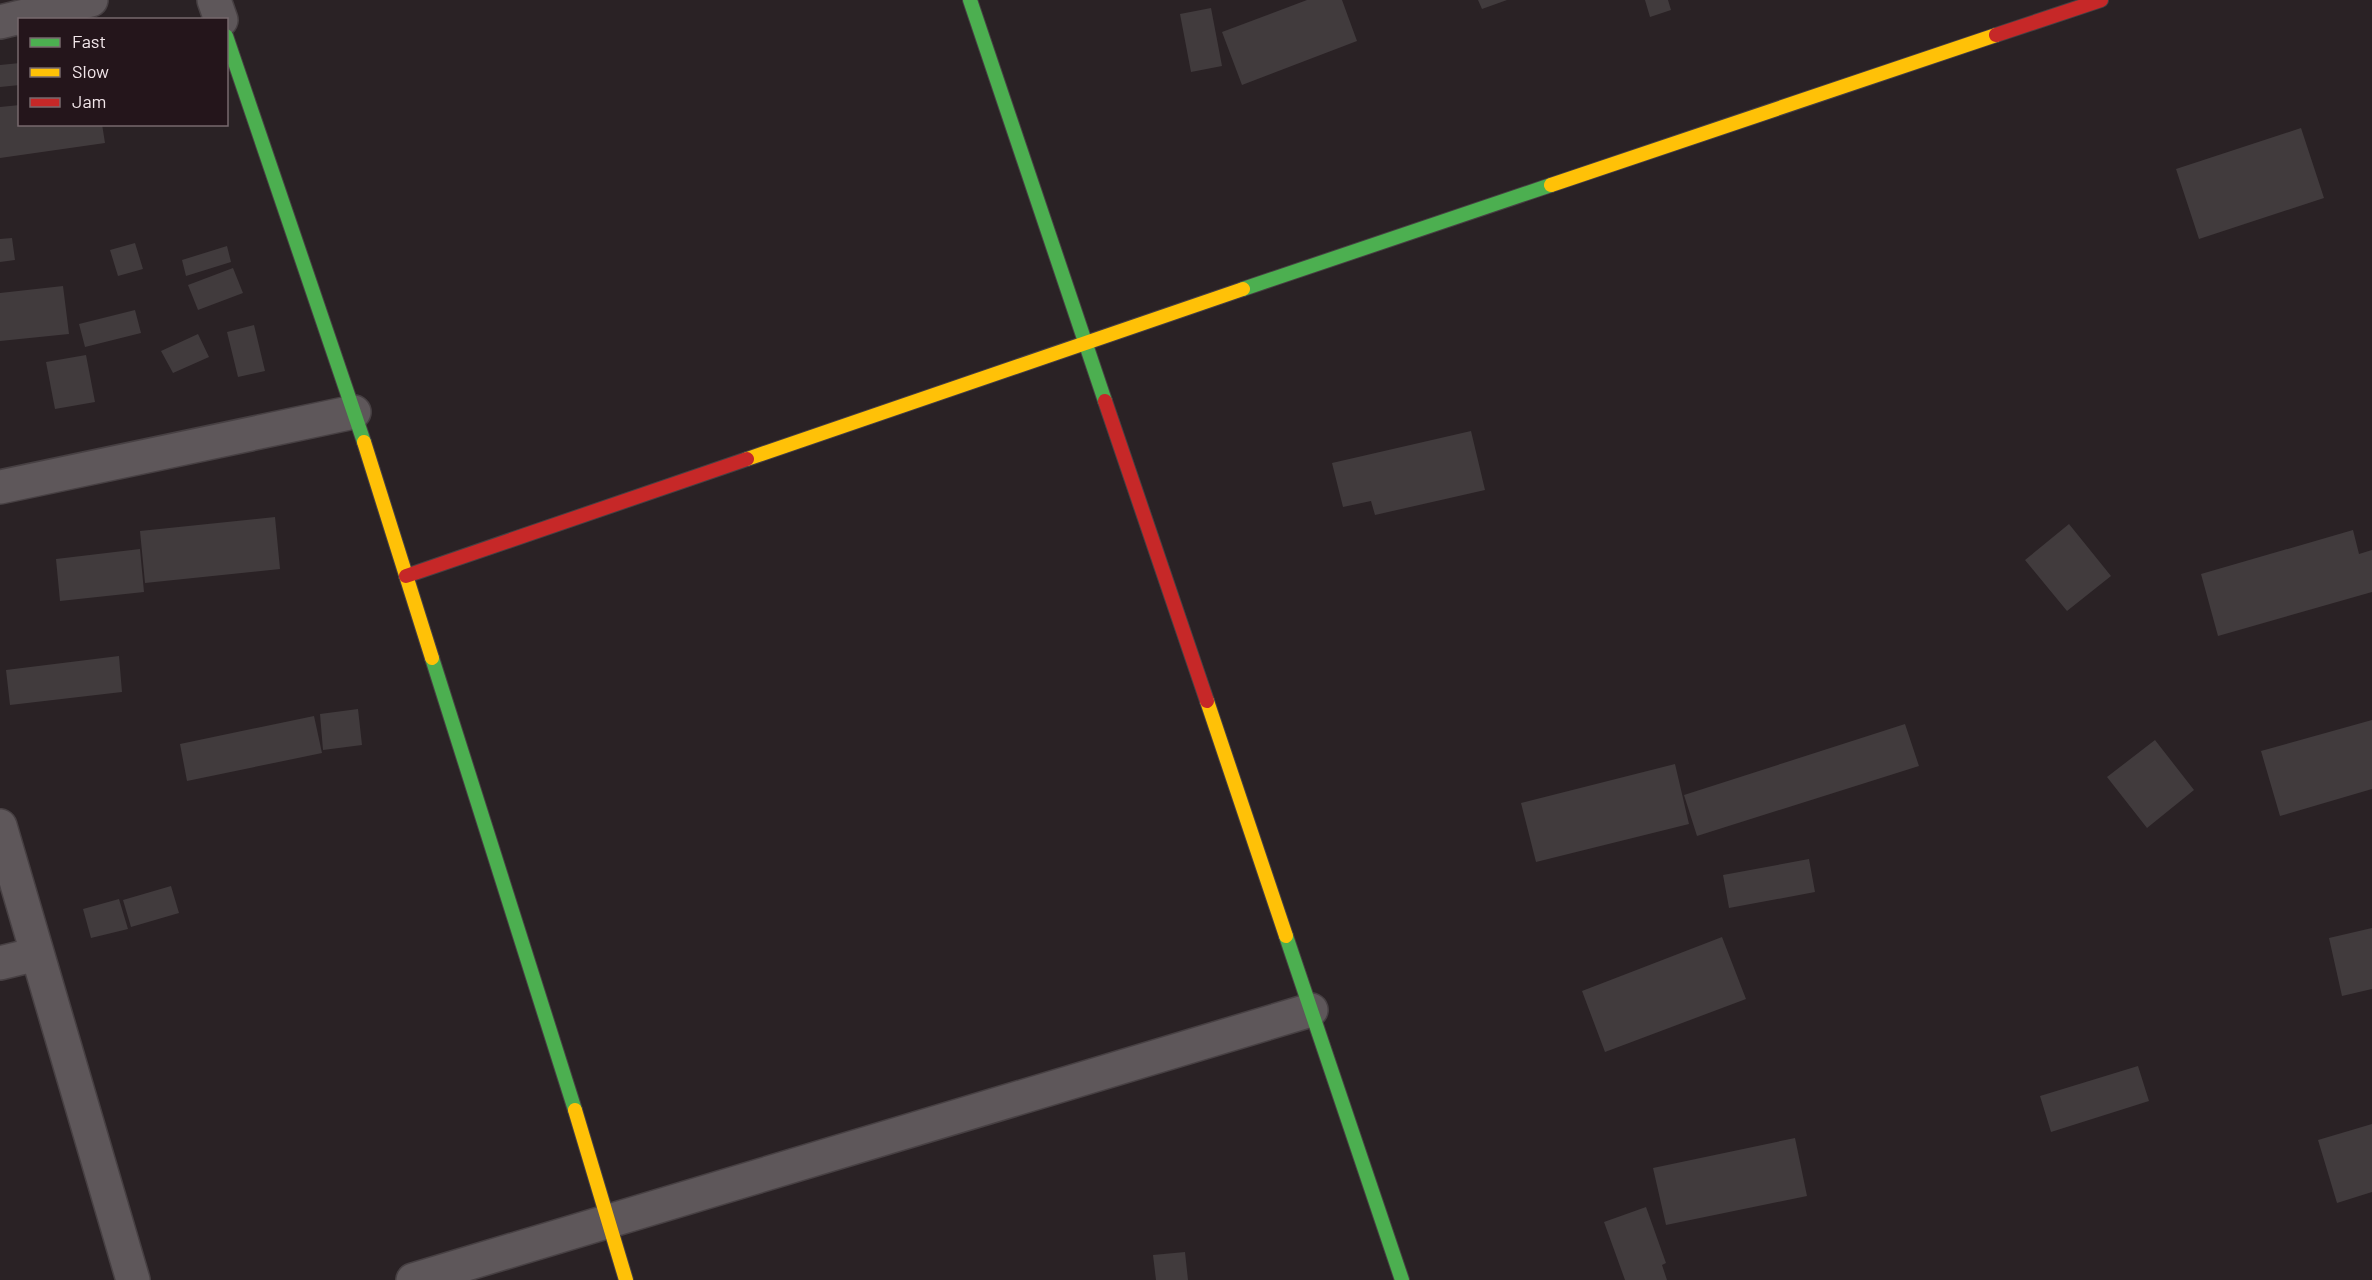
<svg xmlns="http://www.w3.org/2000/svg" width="2372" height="1280" font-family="Barlow,sans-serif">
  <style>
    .building { fill: #413b3d }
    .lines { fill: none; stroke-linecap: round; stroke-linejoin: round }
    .street-casing { stroke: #474043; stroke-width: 36 }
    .fast-casing { stroke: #474043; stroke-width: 16 }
    .slow-casing { stroke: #474043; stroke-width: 16 }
    .jam-casing { stroke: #474043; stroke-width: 16 }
    .street { stroke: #5e575a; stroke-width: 33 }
    .fast { stroke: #4caf50; stroke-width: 14 }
    .slow { stroke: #ffc107; stroke-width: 14 }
    .jam { stroke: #c62828; stroke-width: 14 }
  </style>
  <rect width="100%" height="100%" fill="#2a2225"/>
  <path class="building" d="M1307,0h35l15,41 -115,44 -20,-53z
    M1478,0h29l-25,9z
    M1645,0h23l3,10 -21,7z
    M1211,8l11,58 -31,6 -11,-58z
    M20,63v22l-20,2v-22z
    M20,105v19h82l3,19 -105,15v-51z
    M2301,128l23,70 -125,41 -23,-70z
    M12,238l3,22 -15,2v-23z
    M135,243l8,26 -25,7 -8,-26z
    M227,246l4,16 -45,14 -4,-16z
    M233,268l10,25 -45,17 -10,-25z
    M63,286l6,48 -69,7v-48z
    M135,310l6,23 -56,14 -6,-23z
    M254,325l11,46 -27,6 -11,-45z
    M198,334l11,23 -36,16 -12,-22z
    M86,355l9,47 -40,7 -9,-47z
    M1471,431l14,59 -110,25 -4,-14 -28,6 -11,-44z
    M275,517l5,52 -135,14 -5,-52z
    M2069,524l42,52 -44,35 -42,-51z
    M2353,530l6,24 13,-4v42l-154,44 -17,-62z
    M140,549l4,43 -84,9 -4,-42z
    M119,656l3,36 -112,13 -4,-35z
    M358,709l4,36 -39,5 -3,-36z
    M314,716l8,37 -135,28 -7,-37z
    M2372,720v69l-92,27 -19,-65z
    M1905,724l14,42 -222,70 -13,-41z
    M2155,740l39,50 -47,38 -40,-51z
    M1675,764l14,60 -153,38 -15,-59z
    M1809,859l6,33 -86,16 -6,-33z
    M171,886l8,27 -48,14 -8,-27z
    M119,899l9,30 -37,9 -8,-29z
    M2372,928v61l-30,7 -13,-58z
    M1722,937l24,62 -141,53 -23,-61z
    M2138,1066l11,35 -98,31 -11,-36z
    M2372,1124v68l-35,11 -19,-63z
    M1795,1138l12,58 -141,29 -13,-57z
    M1646,1207l20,56 -4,2 5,15h-42l-21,-58z
    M1185,1252l3,28h-32l-3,-25z"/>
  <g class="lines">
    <defs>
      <path id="street" d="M214,0l7,20
        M0,22l91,-22
        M0,487l354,-75
        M0,826l133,454
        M0,963l37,-9
        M413,1280l898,-270"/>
      <path id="fast" d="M970,0l135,401
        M226,36l138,406
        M1243,289l308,-104
        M432,658l143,452
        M1286,936l116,344"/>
      <path id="slow" d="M1551,185l445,-150
        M364,442l68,216
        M747,459l496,-170
        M1207,701l79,235
        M575,1110l51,170"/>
      <path id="jam" d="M1996,35l105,-35
        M1105,401l102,300
        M406,576l341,-117"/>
    </defs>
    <use href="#street" class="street-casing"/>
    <use href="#fast" class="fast-casing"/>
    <use href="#slow" class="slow-casing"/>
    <use href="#jam" class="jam-casing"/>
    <use href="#street" class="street"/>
    <use href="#fast" class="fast"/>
    <use href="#slow" class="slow"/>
    <use href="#jam" class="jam"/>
  </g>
  <rect x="18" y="18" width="210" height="108" fill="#24151b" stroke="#77696e" stroke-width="1.5"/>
  <rect x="30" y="38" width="30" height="9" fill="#4caf50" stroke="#77696e" stroke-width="1.5"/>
  <text x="72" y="48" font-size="18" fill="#f3e7eb">Fast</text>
  <rect x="30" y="68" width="30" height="9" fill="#ffc107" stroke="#77696e" stroke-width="1.5"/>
  <text x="72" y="78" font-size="18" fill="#f3e7eb">Slow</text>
  <rect x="30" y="98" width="30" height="9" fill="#c62828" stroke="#77696e" stroke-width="1.5"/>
  <text x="72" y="108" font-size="18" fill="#f3e7eb">Jam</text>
</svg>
